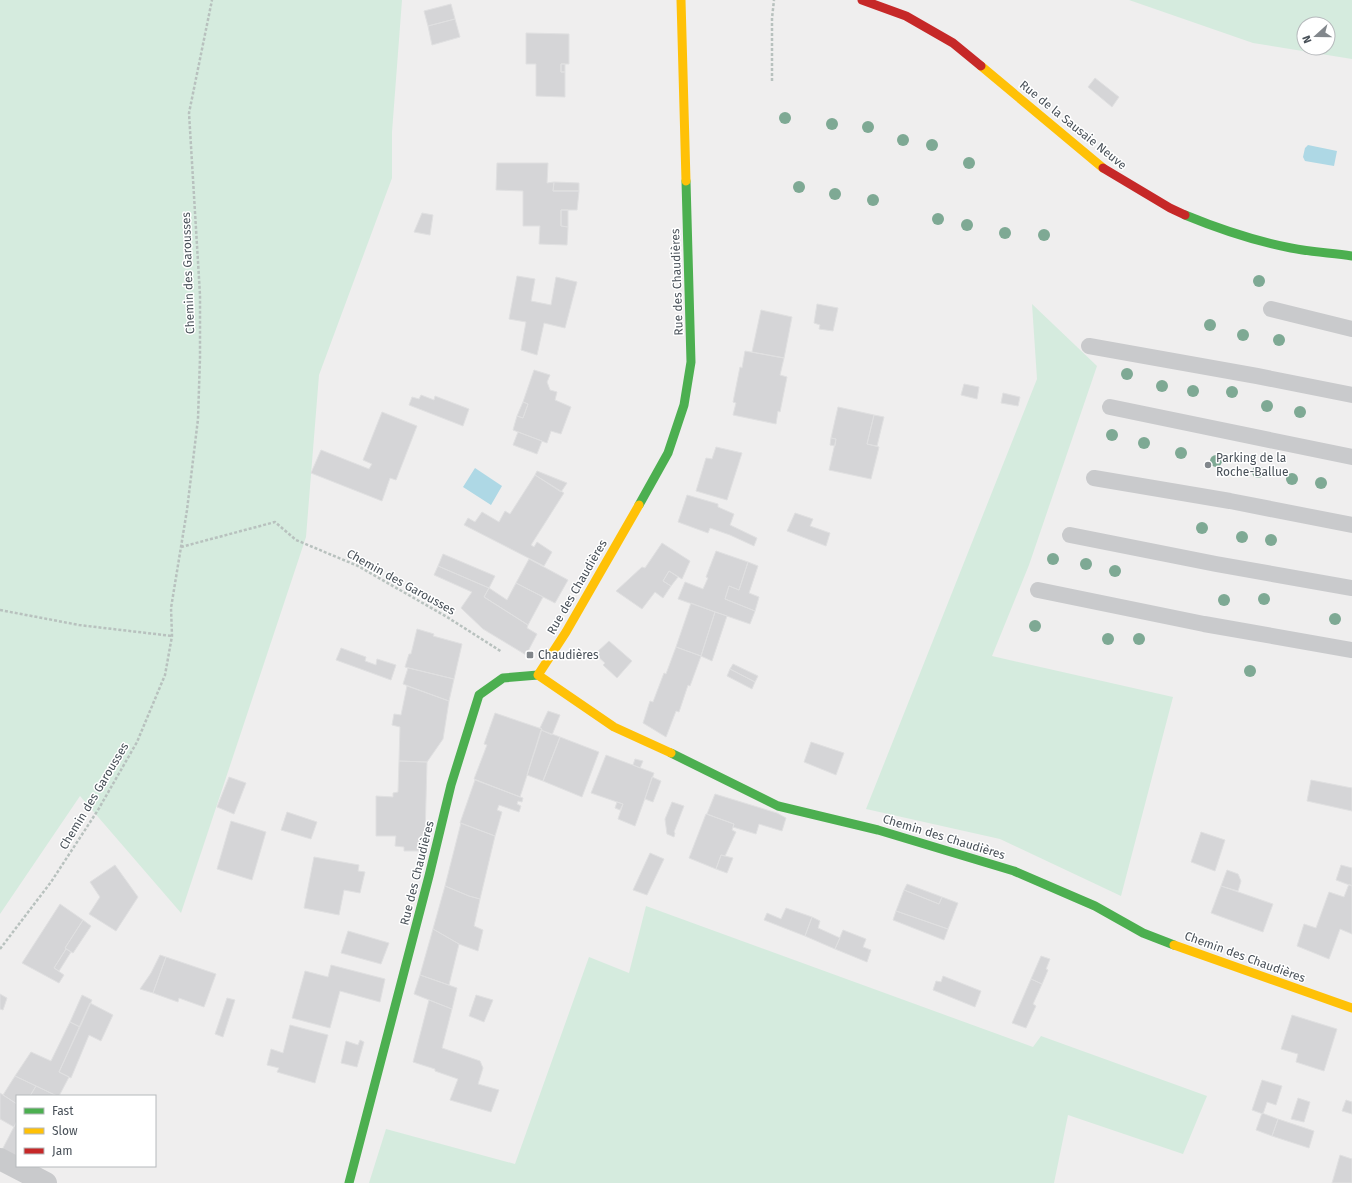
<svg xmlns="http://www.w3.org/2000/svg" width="1352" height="1183" font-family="'Fira Sans',sans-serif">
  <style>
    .green { fill: #d5ebde; fill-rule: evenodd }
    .water { fill: #aed8e5 }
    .building { fill: #d5d5d7; stroke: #e0e0e1 }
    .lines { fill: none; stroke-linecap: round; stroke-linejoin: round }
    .path { stroke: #b8c1be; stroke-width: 2.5; stroke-dasharray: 3 2; stroke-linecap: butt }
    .lane { stroke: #c9cacc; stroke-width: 16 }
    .street { stroke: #c9cacc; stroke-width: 22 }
    .fast { stroke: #4caf50; stroke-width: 9 }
    .slow { stroke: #ffc107; stroke-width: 9 }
    .jam { stroke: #c62828; stroke-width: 9 }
    .tree { fill: #7ea994 }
    .poi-dot { fill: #82878c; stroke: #fff; stroke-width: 1.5 }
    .labels { text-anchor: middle; stroke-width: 3; stroke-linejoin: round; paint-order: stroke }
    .street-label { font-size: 12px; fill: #485058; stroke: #fff }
    .poi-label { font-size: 12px; fill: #485058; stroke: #fff; text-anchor: start }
  </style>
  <rect width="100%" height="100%" fill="#efeeee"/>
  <path class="green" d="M0,0h402l-10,132v46l-73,197 -13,162 -125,376 -101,-117 -80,118z
    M1129,0h223v59l-99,-16zM1304,24h24v24h-24z
    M1032,304l65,62 -68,199 -37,91 181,41 -52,199 -121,-57 -134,-30 171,-430z
    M646,906l387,141 8,-11 166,60 -24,58 -115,-39 -14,68h-685l17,-54 129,35 74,-207 40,16z"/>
  <path class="water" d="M1308,145l29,6 -3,15 -29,-5 -2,-4 2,-9z
    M475,468l27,18 -11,19 -28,-18z"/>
  <path class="building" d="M451,4l4,15 -27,7 -4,-15z
    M455,19l5,18 -28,8 -4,-19z
    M526,33l43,1v30h-8v8h4v25l-29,-1v-32h-10z
    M561,64h4v8h-4z
    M1095,78l24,19 -7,10 -24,-20z
    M497,163h51l-1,20 7,-1 -1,9h26l-2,19h-16v16l7,1 -1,18 -28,-1 1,-18h-17v-35l-27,-1z
    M554,182l25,1v8h-26z
    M561,210h7v17l-7,-1z
    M422,213l11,2 -3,20 -16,-3z
    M517,276l18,3 -4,22 20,4 5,-28 21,5 -12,46 -21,-5 -7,32 -16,-5 5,-28 -17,-3z
    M817,304l21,4 -5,23 -14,-2 1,-4 -6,-2z
    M761,310l31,7 -8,41 -32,-6z
    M745,351l39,7 -4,17 7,2 -7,35 -2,-1 -2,13 -43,-9 3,-12 -3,-1 7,-35 2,1z
    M534,370l16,5 -3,7 3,8 7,2 -2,8 16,7 -10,27 -10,-3 -4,12 -34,-13 4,-14 6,2 5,-14 -5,-2z
    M964,384l15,3 -2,12 -16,-4z
    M1003,393l17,4 -2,9 -17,-3z
    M421,395l13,5 1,-4 34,13 -6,17 -54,-21 3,-8 7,2z
    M523,402l5,2 -5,14 -6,-2z
    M838,407l36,8 -7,29 12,3 -8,32 -42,-9 7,-31 -5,-1z
    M382,412l35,14 -21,54 -6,-2 -8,23 -71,-28 10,-23 48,19 3,-5 -9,-4z
    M874,415l10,2 -7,29 -10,-2z
    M518,432l24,9 -5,13 -24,-9z
    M831,438l5,1 -1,7 -5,-1z
    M716,447l26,6 -15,47 -31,-9 10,-33 6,1z
    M537,471l30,12 -6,9 -26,-17z
    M535,475l29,18 -33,52 3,2 3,-5 15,10 -8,14 -80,-41 4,-7 7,4 7,-10 17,10 6,-11 5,3z
    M687,495l31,9v3l16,7 -4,11 27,13 -3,8 -24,-11 -20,-7 -2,5 -30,-11z
    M795,513l18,6 -3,7 20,7 -4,13 -39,-15z
    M662,543l28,18 -8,18 -13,-8 -6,10 8,5 -8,12 -8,-6 -13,17 -26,-18 26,-24 3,1z
    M716,551l32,11 -9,28 -10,-4 -4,13 30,12 -5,13 -72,-25 7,-17 18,7 5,-11 -2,-1z
    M443,554l52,22 -6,12 -51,-22z
    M529,559l39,21 -13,23 -39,-20z
    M748,562l10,4 -9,27 10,4 -4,14 -30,-12 4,-13 10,4z
    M438,566l51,22 -5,9 44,28 -1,3 10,6 -11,21 -43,-26 -22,-21 11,-16 -38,-17z
    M669,571l9,6 -7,9 -8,-5z
    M516,583l27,14 -15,28 -44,-28 5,-9 18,12z
    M691,603l24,9 -14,44 -25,-9z
    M715,612l12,4 -15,45 -11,-5z
    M417,629l17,5 -1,2 29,8 -8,35 -49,-12 4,-13h2z
    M609,641l23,20 -15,17 -14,-13 2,-2 -10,-9z
    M676,647l25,9 -11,30 -2,-1 -9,27 -3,-1 -10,26 -23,-14 7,-22 3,1 11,-29 2,1z
    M341,648l25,9 -1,4 11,4 1,-6 19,6 -5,15 -55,-20z
    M733,664l25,12 -3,6 -25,-13z
    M408,668l46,11 -5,22 -46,-17z
    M730,669l25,13 -3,7 -25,-13z
    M407,686l42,15 -6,38 -16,23 -28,-1 1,-34 -8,-2 2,-11 7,1z
    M548,711l12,4 -8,20 -11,-5 1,-1 -2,-1z
    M495,713l47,16 -22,68 -46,-18 13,-34 -3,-1z
    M541,730l19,7 -17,44 -16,-6z
    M560,737l39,15 -17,45 -39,-16z
    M811,742l33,11 -8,22 -32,-13z
    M606,755l48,18 -19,53 -17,-7 5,-15 -32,-11z
    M635,759l8,2 -3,7 -7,-3z
    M399,761l28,1 -2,75h-2l-3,14h-16v-4l-9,-1 1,-10h-20v-40l17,1v-4l5,-1z
    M229,777l17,6 -12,31 -17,-7z
    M652,777l9,4 -8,21 -8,-3z
    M475,780l48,18 -1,4 -4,-1 -1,3 4,2 -2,6 -20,-7 -2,5 5,2 -7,24 -35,-13z
    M1311,780l41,8v23l-45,-10z
    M715,794l62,19 9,5 -4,13 -23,-7 -3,10 -23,-7 1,-3 -27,-10z
    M617,802l6,2 -3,6 -5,-2z
    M672,802l12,4 -10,26 1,1 -1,4 -7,-3 -2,-15z
    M287,812l30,10 -6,17 -30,-9z
    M706,814l28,10 -2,6 4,2 -11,24 -4,-1 -5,14 -27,-11z
    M231,821l35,11 -14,48 -35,-11z
    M461,823l34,13 -15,63 -11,-3 -24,-10z
    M1201,832l24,8 -10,31 -24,-9z
    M650,853l14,6 -17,36 -14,-5z
    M721,855l12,3 -6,15 -11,-4z
    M314,857l45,8 -1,6 7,1 -5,21 -16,-3 -5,25 -35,-7z
    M115,865l23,32 -22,34 -27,-17 11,-17 -10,-15z
    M1341,865l11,3v18l-16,-6z
    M1227,870l11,4 3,7 -3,10 -17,-5z
    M907,884l35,13 -3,7 -35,-14z
    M1349,884l3,2v48l-12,-5 -11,30 -32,-13 7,-22 12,4 13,-36 15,5z
    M445,886l24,10 11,3 -6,27 9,4 -5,21 -19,-7 -26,-15z
    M1221,886l52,18 -10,28 -52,-19z
    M904,890l35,14 3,-7 16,6 -10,26 -52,-18z
    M60,904l23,16 -18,28 1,1 -12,19 10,7 -5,8 -37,-20z
    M786,908l26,9 -7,19 -41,-16 3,-7 14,6z
    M896,911l52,18 -4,11 -51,-20z
    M812,917l8,4 -2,7 22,10 -5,11 -30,-13z
    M83,920l8,6 -18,27 -8,-5z
    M433,929l26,15 -10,41 -29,-10z
    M843,930l23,9 -3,8 8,3 -4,12 -32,-13z
    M348,931l41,12 -8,21 -40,-11z
    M66,949l5,3 -12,19 -5,-3z
    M160,955l6,2 -13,36 -13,-4 11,-16z
    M1041,956l9,3 -4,10 2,1 -6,14 -11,-5z
    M166,957l50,17 -12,33 -25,-9 -1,4 -25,-9z
    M331,965l54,14 -5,23 -40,-11 -10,37 -38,-10 13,-47 23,6z
    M420,975l37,13 -5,21 -38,-15z
    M943,976l38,15 -6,16 -42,-17 3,-9 5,1z
    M1031,979l11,5 -9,20 3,2 -10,22 -14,-5z
    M0,994l7,4 -4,12 -3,-1z
    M82,995l10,5 -12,27 -10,-5z
    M476,995l17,5 -9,22 -15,-6z
    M227,998l8,2 -12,37 -8,-3z
    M429,1000l23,9 -10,39 38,13 3,7 -5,16 21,6 -8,22 -41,-12 8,-21 -23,-8v-2l-22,-7z
    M90,1003l23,12 -12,26 -12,-6 -18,43 -12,-6z
    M1292,1015l45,14 -13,42 -28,-9 2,-8 -17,-5z
    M70,1022l10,5 -21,45 10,5 -10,19h-2l-42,-20 16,-24 20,9z
    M290,1025l38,10 -13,48 -38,-11 2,-4 -12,-3 4,-16 12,4z
    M360,1040l4,2 -7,25 -16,-4 5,-22 12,4z
    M15,1076l21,10 -6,10h-13v8l-14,-9z
    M1262,1080l20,6 -6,19 -9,-3 -4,12 -11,-4z
    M36,1086l21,10h-27z
    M0,1093l17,11v17l-3,6 -14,-8z
    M1298,1098l12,4 -6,20 -13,-3z
    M1346,1100l6,2v12l-10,-3z
    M1262,1113l16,6 -6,17 -16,-6z
    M1278,1119l36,12 -5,17 -37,-12z
    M17,1121v36l-15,-7z
    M1340,1155l12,4v24h-20z"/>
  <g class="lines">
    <path class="path" d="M772,81v-63l2,-18
      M181,547l94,-25 21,18 62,26 89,51 55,35
      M0,610l79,15 93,11
      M0,949l51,-67 47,-72 39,-68 28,-67 7,-39 -1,-28 16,-98 11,-91 2,-61v-63l-11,-182 23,-113"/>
    <path class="lane" d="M1271,309l81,20
      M1089,346l168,30 95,19
      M1110,407l242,50
      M1094,478l136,23 122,24
      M1070,535l146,29 136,24
      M1038,590l166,34 148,26"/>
    <path class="street" d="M0,1159l46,24"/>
    <path class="fast" d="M1185,215c34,14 70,26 106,33 20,4 41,5 61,8
      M639,505l29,-52 16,-48 7,-43 -5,-181
      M671,753l107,53 100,24 136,41 81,35 48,27 31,12
      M349,1183l80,-307 22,-91 28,-90 24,-17 35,-3"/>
    <path class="slow" d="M681,0l5,181
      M981,66l122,102
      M538,675l76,52 57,26
      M538,675l28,-43 73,-127
      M1174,945l178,63"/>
    <path class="jam" d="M862,0l44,16 47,27 28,23
      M1103,168l67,40 15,7"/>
  </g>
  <g class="tree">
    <circle cx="785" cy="118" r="6"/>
    <circle cx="832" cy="124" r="6"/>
    <circle cx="868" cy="127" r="6"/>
    <circle cx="903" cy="140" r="6"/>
    <circle cx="932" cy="145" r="6"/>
    <circle cx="969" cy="163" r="6"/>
    <circle cx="799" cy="187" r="6"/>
    <circle cx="835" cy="194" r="6"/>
    <circle cx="873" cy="200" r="6"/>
    <circle cx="938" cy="219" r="6"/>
    <circle cx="967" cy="225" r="6"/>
    <circle cx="1005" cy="233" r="6"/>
    <circle cx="1044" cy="235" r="6"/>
    <circle cx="1259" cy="281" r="6"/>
    <circle cx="1210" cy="325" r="6"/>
    <circle cx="1243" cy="335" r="6"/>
    <circle cx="1279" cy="340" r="6"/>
    <circle cx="1127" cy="374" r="6"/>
    <circle cx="1162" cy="386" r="6"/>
    <circle cx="1193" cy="391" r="6"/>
    <circle cx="1232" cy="392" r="6"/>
    <circle cx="1267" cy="406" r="6"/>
    <circle cx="1300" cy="412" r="6"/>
    <circle cx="1112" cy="435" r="6"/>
    <circle cx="1144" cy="443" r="6"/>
    <circle cx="1181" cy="453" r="6"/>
    <circle cx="1216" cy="461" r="6"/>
    <circle cx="1258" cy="472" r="6"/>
    <circle cx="1292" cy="479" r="6"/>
    <circle cx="1321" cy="483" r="6"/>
    <circle cx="1202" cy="528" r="6"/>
    <circle cx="1242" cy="537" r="6"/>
    <circle cx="1271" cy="540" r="6"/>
    <circle cx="1053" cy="559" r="6"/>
    <circle cx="1086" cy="564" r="6"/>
    <circle cx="1115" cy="571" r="6"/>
    <circle cx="1264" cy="599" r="6"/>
    <circle cx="1224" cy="600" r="6"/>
    <circle cx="1335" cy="619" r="6"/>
    <circle cx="1035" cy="626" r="6"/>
    <circle cx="1108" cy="639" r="6"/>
    <circle cx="1139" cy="639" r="6"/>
    <circle cx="1250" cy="671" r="6"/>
  </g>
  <g class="poi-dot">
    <circle cx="1208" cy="465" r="4"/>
    <rect x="526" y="651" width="8" height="8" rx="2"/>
  </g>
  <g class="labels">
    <g class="street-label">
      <text transform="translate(1073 125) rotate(39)" y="4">Rue de la Sausaie Neuve</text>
      <text transform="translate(188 273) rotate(-92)" y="4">Chemin des Garousses</text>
      <text transform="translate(677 282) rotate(-92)" y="4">Rue des Chaudières</text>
      <text transform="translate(401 582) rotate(29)" y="4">Chemin des Garousses</text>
      <text transform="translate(577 587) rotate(-60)" y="4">Rue des Chaudières</text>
      <text transform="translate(94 796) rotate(-59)" y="4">Chemin des Garousses</text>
      <text transform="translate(944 837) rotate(17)" y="4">Chemin des Chaudières</text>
      <text transform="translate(417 873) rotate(-76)" y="4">Rue des Chaudières</text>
      <text transform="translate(1245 957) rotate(20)" y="4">Chemin des Chaudières</text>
    </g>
    <g class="poi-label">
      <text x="1216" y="462">Parking de la<tspan x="1216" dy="14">Roche-Ballue</tspan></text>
      <text x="538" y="659">Chaudières</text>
    </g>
  </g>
  <rect x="16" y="1095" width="140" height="72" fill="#ffffff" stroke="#b6b9bc"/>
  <rect x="24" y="1108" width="20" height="6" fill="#4caf50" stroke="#b6b9bc"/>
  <text x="52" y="1115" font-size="12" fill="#485058">Fast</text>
  <rect x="24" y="1128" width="20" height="6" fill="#ffc107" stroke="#b6b9bc"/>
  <text x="52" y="1135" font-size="12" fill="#485058">Slow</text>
  <rect x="24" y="1148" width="20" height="6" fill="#c62828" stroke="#b6b9bc"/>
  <text x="52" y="1155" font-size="12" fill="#485058">Jam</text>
  <g transform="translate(1316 36) rotate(249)"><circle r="19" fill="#ffffff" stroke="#b6b9bc"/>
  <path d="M0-3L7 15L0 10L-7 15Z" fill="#82878c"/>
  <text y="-6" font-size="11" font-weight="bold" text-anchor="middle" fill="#485058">N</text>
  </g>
</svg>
